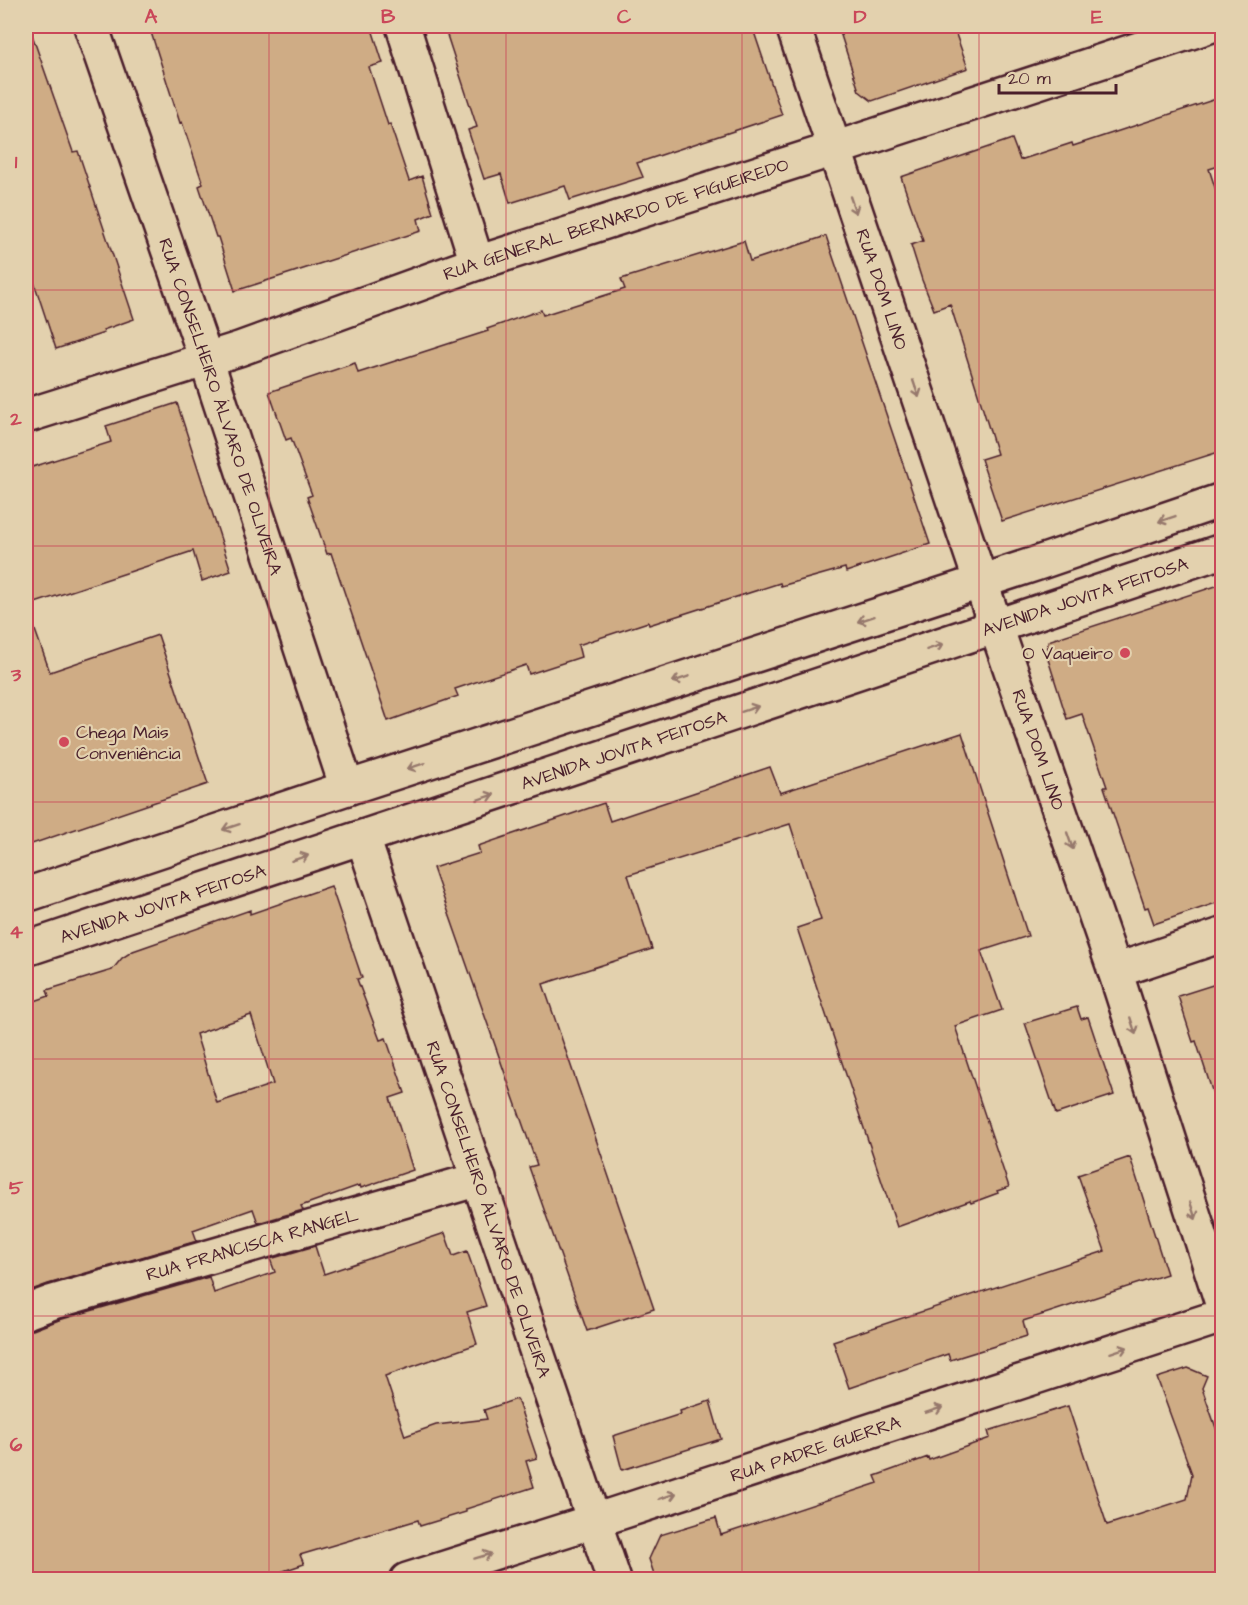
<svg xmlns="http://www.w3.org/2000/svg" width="1248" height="1605" font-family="'Architects Daughter',sans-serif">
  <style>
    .building { fill: #cfac85; stroke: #4a1f2b; stroke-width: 1.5; fill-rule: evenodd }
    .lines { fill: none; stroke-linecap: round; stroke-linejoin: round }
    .minor-casing { stroke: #4a1f2b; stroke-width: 38 }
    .tertiary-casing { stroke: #4a1f2b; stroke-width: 38 }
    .primary-casing { stroke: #4a1f2b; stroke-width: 38 }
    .minor { stroke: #e3d1ae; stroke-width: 33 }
    .tertiary { stroke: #e3d1ae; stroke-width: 33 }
    .primary { stroke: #e3d1ae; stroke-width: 33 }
    .oneway { stroke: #96786c }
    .grid { fill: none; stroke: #ca4759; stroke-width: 1.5; stroke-opacity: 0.55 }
    .poi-dot { fill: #d1495b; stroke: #e3d1ae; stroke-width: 2 }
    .labels { text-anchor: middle; stroke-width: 4.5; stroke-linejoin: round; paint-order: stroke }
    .street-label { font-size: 18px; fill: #4a1f2b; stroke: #e3d1ae }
    .poi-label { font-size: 18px; fill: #4a1f2b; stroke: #e3d1ae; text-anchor: end }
    .neatline { fill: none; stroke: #ca4759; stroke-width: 2 }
    .grid-label { font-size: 20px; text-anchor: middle; font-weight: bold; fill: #ca4759 }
  </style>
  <rect width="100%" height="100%" fill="#e3d1ae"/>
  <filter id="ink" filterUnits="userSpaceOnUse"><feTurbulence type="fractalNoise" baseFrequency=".0167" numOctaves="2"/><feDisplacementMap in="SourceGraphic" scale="12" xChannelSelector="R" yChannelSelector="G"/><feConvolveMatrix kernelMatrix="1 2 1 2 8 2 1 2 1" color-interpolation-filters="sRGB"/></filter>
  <g filter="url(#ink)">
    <path class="building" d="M149,26h222l12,37 -14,4 19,58 2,-1 19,57 13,-5 11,37 -15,6 3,12 -186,60 -17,-54h-2l-17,-51 4,-2 -21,-62 -2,1z
      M444,26h308l30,89 -145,48 6,14 -73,23 -5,-14 -55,17 -9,-29 -17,5 -16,-49 9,-3z
      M838,26h115l15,42 -96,33 -13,-10z
      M30,29l43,123 5,-1 56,168 -31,11 1,3 -48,16 -30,-91v-228z
      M1222,97v68l-13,4 13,40v242l-220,70 -21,-62 16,-5 -47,-150 -16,6 -12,-30 -11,-35 12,-4 -22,-64 111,-38 8,21 52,-17 1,3z
      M826,236l104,308 -84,28 -1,-4 -64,18 -1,-3 -131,42 -1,-3 -70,23 3,12 -52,17 -3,-9 -71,24 3,7 -70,25 -57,-168 -4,1 -20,-57 5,-2 -21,-57 -5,2 -17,-48 86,-29 3,10 130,-42 -1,-2 54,-19 2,5 82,-26 -4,-10 123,-38 6,20z
      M177,403l54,168 -29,10 -9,-30 -167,55v-137l85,-27 -5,-16z
      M1222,584v317l-68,23 -6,-17 -3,1 -41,-121h3l-25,-73 -15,5 -20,-63 1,-15z
      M26,616h4l20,56 108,-37 50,149 -182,62z
      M962,733l66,203 -47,15 21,59 -47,16 54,161 -12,4 1,2 -27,10 -1,-2 -73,26 -100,-299 24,-8 -31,-96 -162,51 24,74 -109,35 111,325 -67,22 -58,-164 8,-2 -104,-297 47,-15 -2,-7 126,-43 6,18 160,-54 10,26z
      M331,886l31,92 -5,1 23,61 6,-2 19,55 -15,5 23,72 -52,18 -1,-3 -59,21 2,4 -45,13 -5,-14 -60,21 4,11 -149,43 -22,8v-288l23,-8 -2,-6 65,-20 10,-12 11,-7 117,-41v4zM251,1015l22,69 -56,19 -21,-69z
      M1222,982v121h-6l-20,-62 -3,1 -15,-46z
      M1077,1007l4,12 7,-2 26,78 -58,19 -31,-91z
      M1130,1157l37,117 -144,47 4,15 -77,24 -2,-6 -99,34 -16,-47 272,-90 -27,-76z
      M445,1233l8,23 14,-5 19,55 -19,6 10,32 -92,32 20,60 31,-11 51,-6 -3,-9 33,-11 20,59 -11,3 8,26 -68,22v3l-46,14 -2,-6 -118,35 4,9 -47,16h-231v-250h7l26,-10 150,-43 5,16 61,-21 -5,-13 45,-13 9,28z
      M1188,1368l19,8 -5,12 20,57v135h-566l-7,-21 11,-24 56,-17 5,17 157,-52 -3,-7 53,-19 1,3 61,-22 -2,-7 80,-25 39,119 80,-26 5,-25 -35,-96z
      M710,1401l11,38 -99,31 -9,-34 68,-22 -1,-3z"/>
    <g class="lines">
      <defs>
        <g id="minor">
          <path id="s1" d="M91,26l115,333 141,429"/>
          <path d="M403,26l74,237"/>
          <path id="s2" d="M793,26l203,601 119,344 107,332"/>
          <path id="s3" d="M363,838l251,742"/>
          <path d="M1115,971l107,-36"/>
          <path id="s4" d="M26,1312l27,-10 426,-123"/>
          <path id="s5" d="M407,1580l187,-59 628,-205"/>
        </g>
        <g id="tertiary">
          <path id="s6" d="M26,416l213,-67 238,-86 357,-114 375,-123"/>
        </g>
        <g id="primary">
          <path d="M26,895l321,-107 688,-224 187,-64"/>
          <path id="s7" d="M26,949l1196,-398"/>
        </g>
      </defs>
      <use href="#minor" class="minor-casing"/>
      <use href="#tertiary" class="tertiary-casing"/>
      <use href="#primary" class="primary-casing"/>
      <use href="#minor" class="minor"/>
      <use href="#tertiary" class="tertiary"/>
      <use href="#primary" class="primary"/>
    </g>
    <defs><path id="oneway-shaft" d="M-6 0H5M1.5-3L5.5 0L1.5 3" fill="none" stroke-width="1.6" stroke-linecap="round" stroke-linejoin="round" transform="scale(1.5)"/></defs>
    <g class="oneway">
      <use href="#oneway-shaft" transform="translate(853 205) rotate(71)"/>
      <use href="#oneway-shaft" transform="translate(916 389) rotate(71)"/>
      <use href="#oneway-shaft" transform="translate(1167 519) rotate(161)"/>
      <use href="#oneway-shaft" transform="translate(866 619) rotate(162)"/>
      <use href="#oneway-shaft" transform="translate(935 647) rotate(-18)"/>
      <use href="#oneway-shaft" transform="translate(681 679) rotate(162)"/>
      <use href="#oneway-shaft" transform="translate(750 709) rotate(-18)"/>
      <use href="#oneway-shaft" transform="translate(416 766) rotate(162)"/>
      <use href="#oneway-shaft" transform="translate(486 797) rotate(-18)"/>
      <use href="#oneway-shaft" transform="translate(231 827) rotate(162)"/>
      <use href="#oneway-shaft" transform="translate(1070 841) rotate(71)"/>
      <use href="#oneway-shaft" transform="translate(300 858) rotate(-18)"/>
      <use href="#oneway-shaft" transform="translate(1133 1026) rotate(72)"/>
      <use href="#oneway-shaft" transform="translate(1193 1211) rotate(72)"/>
      <use href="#oneway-shaft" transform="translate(1119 1350) rotate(-18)"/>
      <use href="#oneway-shaft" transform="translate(934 1410) rotate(-18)"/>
      <use href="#oneway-shaft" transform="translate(668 1496) rotate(-18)"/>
      <use href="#oneway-shaft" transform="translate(483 1556) rotate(-17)"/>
    </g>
  </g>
  <path class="grid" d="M269,26v1554M506,26v1554M742,26v1554M979,26v1554M26,290h1196M26,546h1196M26,802h1196M26,1059h1196M26,1316h1196"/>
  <g class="poi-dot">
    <circle cx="1125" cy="653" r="6"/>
    <circle cx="64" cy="742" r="6"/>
  </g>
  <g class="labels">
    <g class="street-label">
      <text dy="6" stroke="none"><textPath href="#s6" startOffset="622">RUA GENERAL BERNARDO DE FIGUEIREDO</textPath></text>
      <text dy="6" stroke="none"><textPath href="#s2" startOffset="278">RUA DOM LINO</textPath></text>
      <text dy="6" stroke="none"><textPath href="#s1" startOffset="402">RUA CONSELHEIRO ÁLVARO DE OLIVEIRA</textPath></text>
      <text dy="6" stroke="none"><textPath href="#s7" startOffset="1116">AVENIDA JOVITA FEITOSA</textPath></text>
      <text dy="6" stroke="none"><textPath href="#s2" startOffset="764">RUA DOM LINO</textPath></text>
      <text dy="6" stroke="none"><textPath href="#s7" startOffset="630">AVENIDA JOVITA FEITOSA</textPath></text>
      <text dy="6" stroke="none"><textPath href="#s7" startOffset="144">AVENIDA JOVITA FEITOSA</textPath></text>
      <text dy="6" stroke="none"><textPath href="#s3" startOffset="392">RUA CONSELHEIRO ÁLVARO DE OLIVEIRA</textPath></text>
      <text dy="6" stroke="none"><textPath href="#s4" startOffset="236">RUA FRANCISCA RANGEL</textPath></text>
      <text dy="6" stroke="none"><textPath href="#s5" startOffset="429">RUA PADRE GUERRA</textPath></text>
    </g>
    <g class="poi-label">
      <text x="1113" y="659">O Vaqueiro</text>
      <text x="76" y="738" text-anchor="start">Chega Mais<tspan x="76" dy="21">Conveniência</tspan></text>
    </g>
  </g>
  <rect width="1248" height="1605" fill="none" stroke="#e3d1ae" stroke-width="66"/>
  <path d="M999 84v9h117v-9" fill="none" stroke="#4a1f2b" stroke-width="3"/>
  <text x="1008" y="84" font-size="18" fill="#4a1f2b" stroke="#e3d1ae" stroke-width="4.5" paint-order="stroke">20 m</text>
  <rect x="33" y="33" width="1182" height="1539" class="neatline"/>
  <g class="grid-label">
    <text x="151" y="23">A</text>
    <text x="388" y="23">B</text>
    <text x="624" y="23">C</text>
    <text x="860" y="23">D</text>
    <text x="1097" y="23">E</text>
    <text x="16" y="168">1</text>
    <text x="16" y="425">2</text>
    <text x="16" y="681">3</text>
    <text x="16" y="938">4</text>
    <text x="16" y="1194">5</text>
    <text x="16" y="1451">6</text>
  </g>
</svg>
